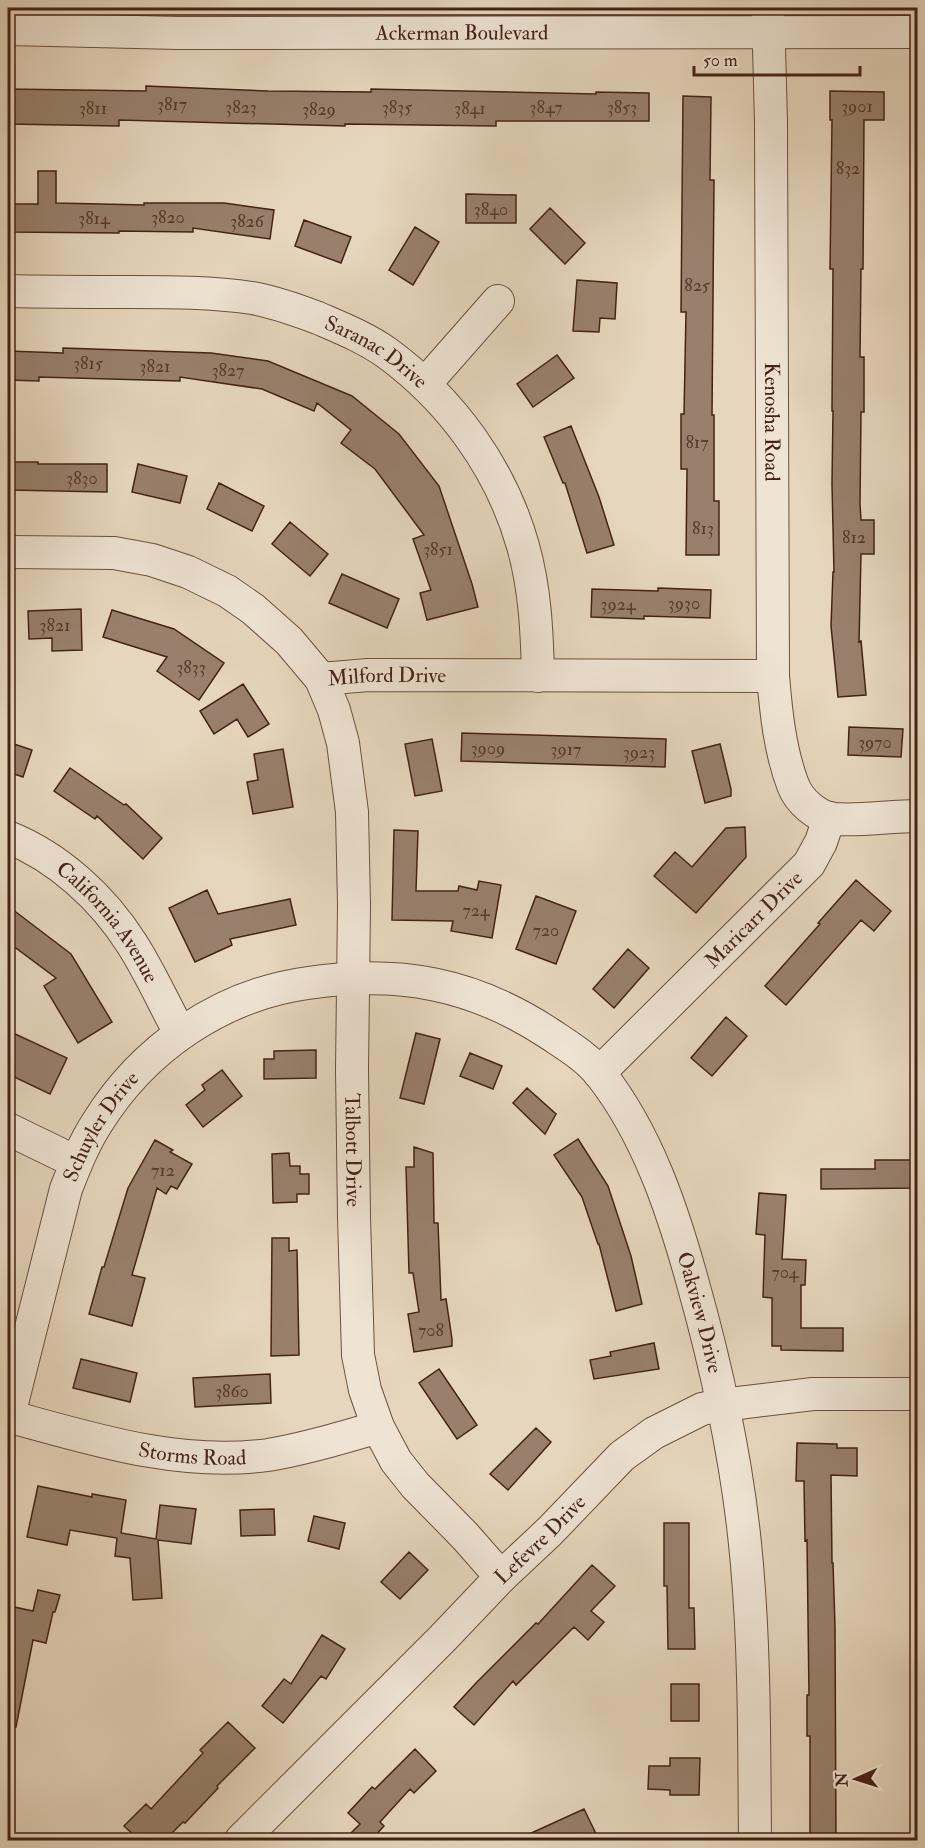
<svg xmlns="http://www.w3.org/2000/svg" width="925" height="1848" font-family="'IM FELL Double Pica',serif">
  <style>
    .building { fill: #98806c; stroke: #442315; stroke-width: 1.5 }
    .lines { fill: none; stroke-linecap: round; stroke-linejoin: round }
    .minor-casing { stroke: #6c503f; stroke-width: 34 }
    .minor { stroke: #efe4d4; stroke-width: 32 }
    .labels { text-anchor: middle; stroke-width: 4.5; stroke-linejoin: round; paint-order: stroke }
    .number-label { font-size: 18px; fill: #593a2b }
    .street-label { font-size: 21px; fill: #442315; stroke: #efe4d4 }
  </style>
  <rect width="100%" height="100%" fill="#e6d6bd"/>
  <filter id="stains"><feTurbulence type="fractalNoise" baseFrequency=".00333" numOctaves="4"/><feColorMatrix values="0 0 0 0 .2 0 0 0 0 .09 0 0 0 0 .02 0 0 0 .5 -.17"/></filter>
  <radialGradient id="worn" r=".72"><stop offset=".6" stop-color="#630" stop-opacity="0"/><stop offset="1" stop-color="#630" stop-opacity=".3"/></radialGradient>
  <path class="building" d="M146,86l122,5 103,1v-3l225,5v-2l53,1v28h-153v5l-151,-2v2l-226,-6v6l-111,-2v-35l138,2z
    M830,91l54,1v28h-20l-1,149h-2l-1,88h4v55h-3l-1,92 1,16h13v34h-13l-2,88 2,-1 5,54 -28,2 -7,-71 2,-54h1l-2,-88 1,-73h-1l1,-142h-3l2,-149h-2z
    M683,96l28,1 -1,83h4l-2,235h2v86h5v54h-33l1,-86h-6v-55h3l2,-102h-5z
    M38,171h18v32l88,2v-2h80l50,7 -4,29 -77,-11v4l-74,-1v2l-111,-1v-28h30z
    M466,194l50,1v28h-50z
    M550,208l35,35 -20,21 -35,-35z
    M304,220l47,17 -10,26 -46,-17z
    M415,227l24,15 -26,43 -24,-15z
    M577,280l40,3 -2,36 -15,-1 -1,14 -26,-1z
    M63,348l148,5 57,8 84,35 47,38 40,52 33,98 6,23 -51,13 -7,-27 11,-3 -18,-51 11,-4 -49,-66 -34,-26 10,-13 -34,-27 -3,8 -52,-22 -82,-12v4l-141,-4v4l-31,-1v-29l55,2z
    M557,355l17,23 -41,29 -16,-23z
    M571,426l28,71 15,48 -27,8 -22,-70h-2l-19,-46z
    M8,462h30v2h69v28l-99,-2z
    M138,464l49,12 -7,27 -48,-11z
    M219,483l45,23 -12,25 -45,-22z
    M290,522l38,32 -18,22 -38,-32z
    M342,574l57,25 -12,29 -58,-25z
    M658,588l53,2 -1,28 -66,-2v3l-53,-2 1,-28 66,2z
    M81,609l1,41 -30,1v-13l-23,1 -1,-28z
    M112,610l62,19 50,34 -25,37 -42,-29 10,-14 -64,-20z
    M243,684l26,40 -21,13 -11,-18 -23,15 -14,-23z
    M849,727l54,2 -2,28 -53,-2z
    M462,733l204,6 -1,28 -204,-6z
    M432,739l10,52 -27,5 -10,-52z
    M8,742l24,8 -9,27 -15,-5z
    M720,744l11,45v7l-26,7 -13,-52z
    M283,749l10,58 -40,7 -6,-32 11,-2 -4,-26z
    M70,768l54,37 2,-1 36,34 -19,21 -46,-43 -2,3 -41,-28z
    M745,827l1,30 -50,56 -42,-37 21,-24 17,15 34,-39z
    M394,830l24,1 -2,60h42l1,-5 18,4 2,-9 22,4 -9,53 -41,-7 2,-10 -61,-1z
    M856,880l35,31 -17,20 -13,-11 -75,85 -21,-19 55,-62 -2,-1z
    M207,890l11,24 72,-15 6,26 -66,14 2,6 -37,17 -26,-54z
    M536,896l40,15 -20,53 -40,-15z
    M8,906l63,48 41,68 -34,21 -34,-57 12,-8 -48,-36z
    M628,949l21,19 -35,40 -21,-19z
    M726,1017l21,19 -35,40 -21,-18z
    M13,1033l54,25 -17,36 -42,-20v-30z
    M416,1033l24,6 -16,65 -24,-6z
    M316,1050v28l-52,1v-20h10v-8z
    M470,1053l32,13 -9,23 -33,-13z
    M222,1070l20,26 -39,31 -17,-22 19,-15 -3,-5z
    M527,1088l29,26 -11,20 -32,-31z
    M578,1139l30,47 23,70 11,48 -26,7 -17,-67h-1l-16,-47 -28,-42z
    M155,1140l18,10 -3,2 22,12 -15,25 -6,-3 -5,8 -9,-6 -25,87 13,3 -13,48 -43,-12 13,-47h2l24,-79z
    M414,1147l19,6 1,70h4l3,77 5,-1 6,40v7l-38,6 -6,-38 11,-2 -6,-39h-4l-3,-106h8z
    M289,1153l1,13h10v8h9v20h-12v8l-24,1 -1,-49z
    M875,1160h43v28l-97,1v-20h54z
    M759,1193l27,2 -4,64 24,1 -1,25h-4v43h42v23l-62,-1v-4h-9v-48l-9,-1 2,-62 -9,-1z
    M272,1238h17v13l8,-1 2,105 -28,1z
    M654,1343l5,26 -65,10 -4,-19 21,-4 -1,-4z
    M81,1359l56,14 -7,29 -57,-14z
    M439,1369l38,56 -20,14 -38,-56z
    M270,1374l1,29 -76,4 -2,-29z
    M536,1428l15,14 -43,48 -18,-16z
    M797,1443l40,1v4h20v28l-26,-1 1,88h1l2,64 1,213h-26v-104h-3v-41h2l-2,-155 -2,1 -1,-60h-8z
    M38,1486l54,11v-3l34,6 -5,33 35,6 4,-34 36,4 -5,35 -33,-4 4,58 -29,2 -3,-42 -15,-2 2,-18 -47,-8 -3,15 -40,-8z
    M274,1509l1,26 -34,1 -1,-26z
    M314,1516l31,7 -6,26 -31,-8z
    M664,1523h25v85h5l1,41h-27l-1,-63h-3z
    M409,1552l19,18 -28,29 -19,-17z
    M592,1565l23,21 -24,25 13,11 -16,18 -14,-13 -58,58 -3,-4 -39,44 -20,-18 22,-24 60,-60 2,1z
    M38,1590l22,5 -5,17h-2l-7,31 -13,-3 -17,87 -8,-1v-90l6,-29 19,4z
    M322,1635l23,14 -19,30 -5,-3 -38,47 -21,-17 22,-27 7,5z
    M671,1684h28v37h-28z
    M228,1722l27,26 -38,38 1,2 -33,35 -2,-1 -18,18h-26l-15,-14 22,-22 5,5 52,-56 -3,-3z
    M415,1749l21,22 -22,22 -4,-4 -30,33 4,4 -13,14h-27l16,-16 -12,-11 24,-26 3,2z
    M670,1758h30l-1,37h-29v-5l-22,-1 1,-23h21z
    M584,1809l15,31h-83z"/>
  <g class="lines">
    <defs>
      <g id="minor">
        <path id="s1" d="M768,8l3,115 2,553c3,36 7,75 20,109 6,16 24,32 41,34 27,2 56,-3 84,-3"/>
        <path id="s2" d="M8,29l170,4 740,-1"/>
        <path id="s3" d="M8,291c40,1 81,1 122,1 41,0 82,0 122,6 23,4 45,12 66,20 23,10 48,20 69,35 64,47 114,115 136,193 12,42 14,86 15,130"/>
        <path d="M425,384l73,-83"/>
        <path id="s4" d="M8,552l106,1 38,7 36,12 39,19 26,18 36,32 32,38 13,31 9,33 9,69 2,93 -2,165 2,147 4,138 7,35 13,37 18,34 19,24 50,51 36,41"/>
        <path id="s5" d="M321,679l47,-4 405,1"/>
        <path id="s6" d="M8,837c50,20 95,61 124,107 18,28 32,60 48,89"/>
        <path id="s7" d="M599,1073l210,-209 12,-22 8,-24"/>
        <path d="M8,1129l68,33"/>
        <path id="s8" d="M8,1416c84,23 171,51 260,39 37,-6 74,-17 110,-28"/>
        <path id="s9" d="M8,1419l58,-230c9,-23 18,-46 31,-66 46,-74 123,-128 211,-140 91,-13 165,0 242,51 18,12 38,24 51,41 46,59 71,133 91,205 26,92 47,189 55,285 8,91 7,184 8,275"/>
        <path id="s10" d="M241,1840l202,-202 58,-61 49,-46 72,-75 32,-23 48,-24 20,-4 91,-11h105"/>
      </g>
    </defs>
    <use href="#minor" class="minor-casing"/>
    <use href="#minor" class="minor"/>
  </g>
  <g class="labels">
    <g class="number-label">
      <text x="172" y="110">3817</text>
      <text x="857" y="112">3901</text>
      <text x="241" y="113">3823</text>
      <text x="397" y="113">3835</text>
      <text x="546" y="113">3847</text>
      <text x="622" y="113">3853</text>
      <text x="93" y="114">3811</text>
      <text x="470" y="114">3841</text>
      <text x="319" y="115">3829</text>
      <text x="848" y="174">832</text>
      <text x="491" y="215">3840</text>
      <text x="168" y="223">3820</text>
      <text x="94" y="224">3814</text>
      <text x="247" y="227">3826</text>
      <text x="697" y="291">825</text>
      <text x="88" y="369">3815</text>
      <text x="155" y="372">3821</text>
      <text x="228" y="376">3827</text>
      <text x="697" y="448">817</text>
      <text x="82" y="484">3830</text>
      <text x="703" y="534">813</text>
      <text x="854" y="543">812</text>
      <text x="438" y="555">3851</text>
      <text x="684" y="609">3930</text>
      <text x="618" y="610">3924</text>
      <text x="55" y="631">3821</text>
      <text x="191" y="673">3833</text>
      <text x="875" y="748">3970</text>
      <text x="488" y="754">3909</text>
      <text x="566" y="755">3917</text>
      <text x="639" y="758">3923</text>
      <text x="476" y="916">724</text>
      <text x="546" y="936">720</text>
      <text x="163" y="1176">712</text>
      <text x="785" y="1278">704</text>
      <text x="431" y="1336">708</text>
      <text x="232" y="1397">3860</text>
    </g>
    <g class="street-label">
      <text dy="7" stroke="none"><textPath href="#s2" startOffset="454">Ackerman Boulevard</textPath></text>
      <text dy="7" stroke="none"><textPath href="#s3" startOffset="381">Saranac Drive</textPath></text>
      <text dy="7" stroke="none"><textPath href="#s1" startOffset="414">Kenosha Road</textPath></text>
      <text dy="7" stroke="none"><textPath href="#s5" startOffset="66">Milford Drive</textPath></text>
      <text dy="7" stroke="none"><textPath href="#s7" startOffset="218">Maricarr Drive</textPath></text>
      <text dy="7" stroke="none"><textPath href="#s6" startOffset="134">California Avenue</textPath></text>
      <text dy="7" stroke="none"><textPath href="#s9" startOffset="309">Schuyler Drive</textPath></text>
      <text dy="7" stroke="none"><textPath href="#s4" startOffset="831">Talbott Drive</textPath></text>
      <text dy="7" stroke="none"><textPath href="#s9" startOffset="1150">Oakview Drive</textPath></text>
      <text dy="7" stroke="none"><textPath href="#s8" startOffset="189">Storms Road</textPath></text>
      <text dy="7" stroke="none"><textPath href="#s10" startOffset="424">Lefevre Drive</textPath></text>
    </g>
  </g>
  <rect width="925" height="1848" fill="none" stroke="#e6d6bd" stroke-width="30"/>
  <rect x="9" y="9" width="907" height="1830" fill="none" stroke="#442315" stroke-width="3"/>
  <rect x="15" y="15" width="895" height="1818" fill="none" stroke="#442315" stroke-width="1.5"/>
  <g transform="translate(856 1779) rotate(267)" stroke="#efe4d4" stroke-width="4.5" paint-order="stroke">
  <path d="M0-4.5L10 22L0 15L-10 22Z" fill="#442315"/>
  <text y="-9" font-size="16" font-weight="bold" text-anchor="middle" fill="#442315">N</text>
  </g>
  <path d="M694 66v9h166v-9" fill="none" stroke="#442315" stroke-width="3"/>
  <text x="703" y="66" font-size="18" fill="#442315" stroke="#efe4d4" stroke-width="4.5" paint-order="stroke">50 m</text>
  <rect width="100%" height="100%" filter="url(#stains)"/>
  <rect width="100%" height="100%" fill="url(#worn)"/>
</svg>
